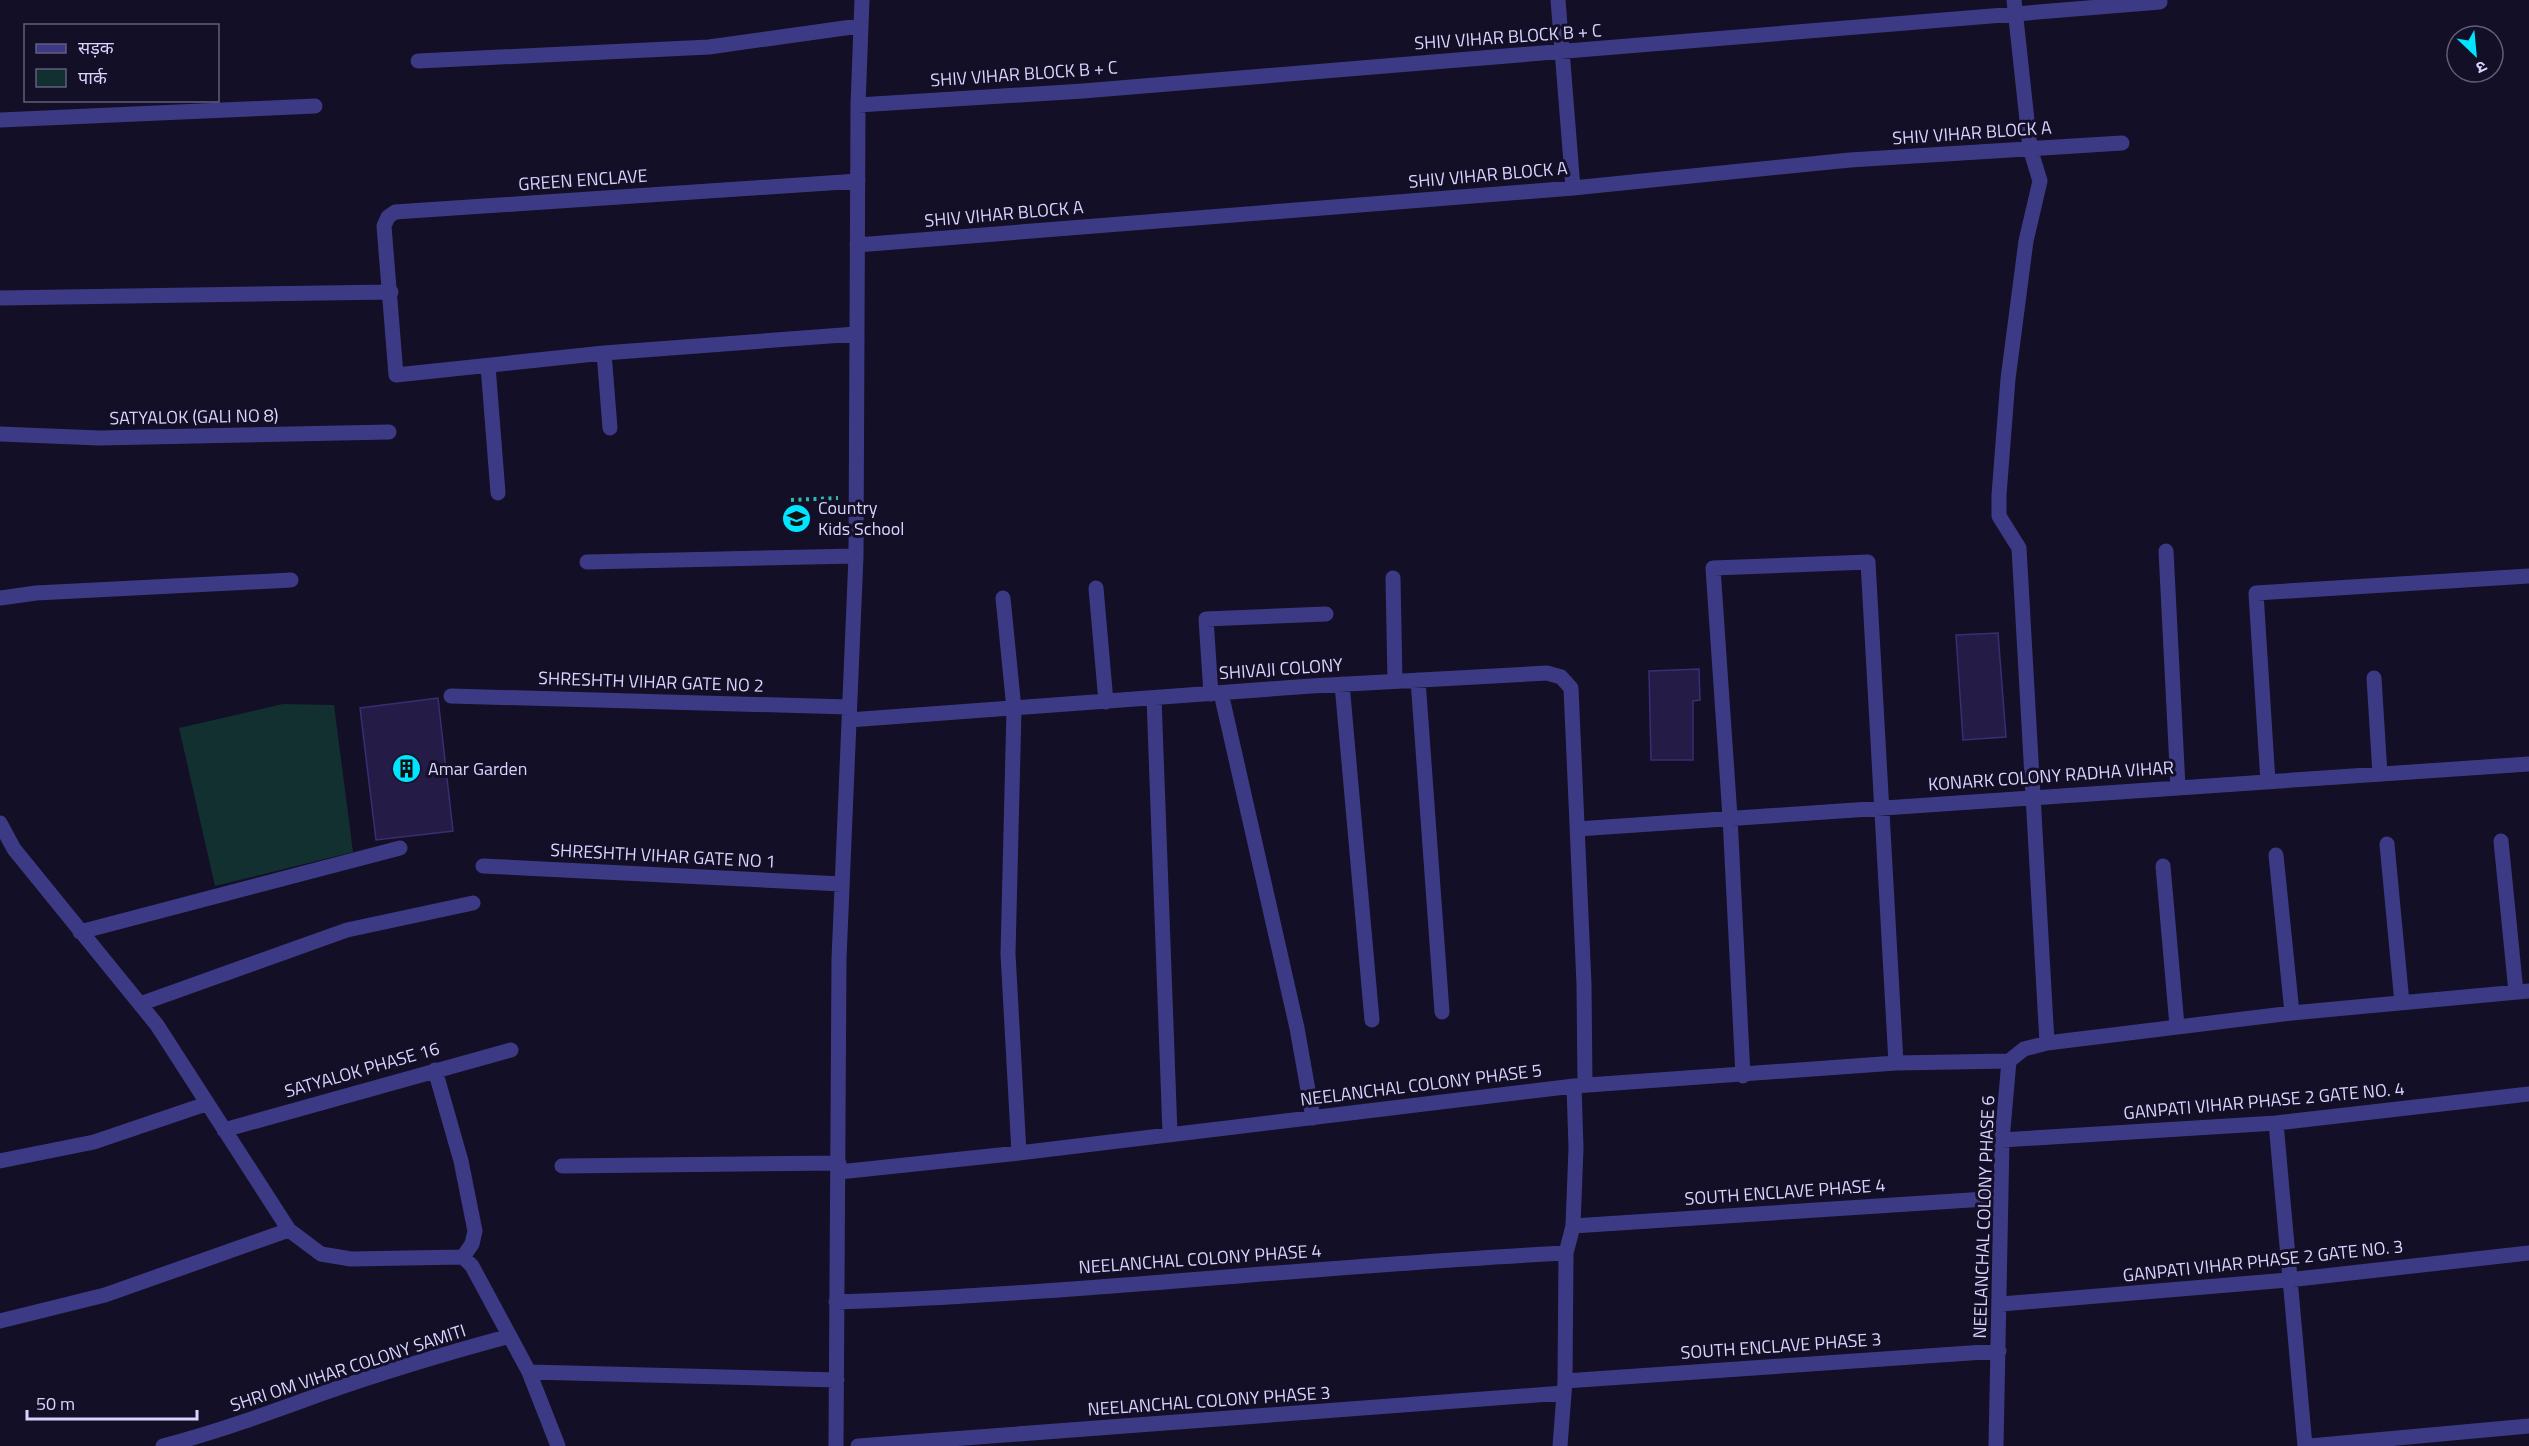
<svg xmlns="http://www.w3.org/2000/svg" width="2529" height="1446" font-family="'Titillium Web','Noto Sans Devanagari',sans-serif">
  <style>
    .green { fill: #12302f }
    .building { fill: #241b47; stroke: #3b2d73; stroke-width: 1.5 }
    .lines { fill: none; stroke-linecap: round; stroke-linejoin: round }
    .path { stroke: #2fb8b0; stroke-width: 4; stroke-dasharray: 3 4.5; stroke-linecap: butt }
    .minor { stroke: #3d3a85; stroke-width: 15 }
    .labels { text-anchor: middle; stroke-width: 6; stroke-linejoin: round; paint-order: stroke }
    .street-label { font-size: 18px; fill: #d9d4ff; stroke: #130f26 }
    .poi-label { font-size: 18px; fill: #d9d4ff; stroke: #130f26; text-anchor: start }
  </style>
  <rect width="100%" height="100%" fill="#130f26"/>
  <path class="green" d="M283,704l51,1 19,147 -138,34 -36,-158z"/>
  <path class="building" d="M1998,633l8,104 -43,3 -7,-105z
    M1699,669l1,31 -7,1v59h-42l-2,-89z
    M438,698l15,133 -77,9 -16,-132z"/>
  <g class="lines">
    <path class="path" d="M791,500l47,-2"/>
    <path class="minor" d="M1558,0l15,188
      M418,61l291,-14 150,-21
      M858,105l225,-14 1077,-89
      M0,120l315,-14
      M857,245l716,-57 277,-28 272,-17
      M0,298l391,-6
      M856,334l-252,19 -208,22 -12,-149 4,-9 7,-5 463,-31
      M604,353l6,75
      M488,366l10,127
      M0,434l99,4 290,-6
      M2166,551l12,236
      M587,562l269,-6
      M1393,578l2,103
      M1096,588l10,114
      M0,598l36,-5 255,-13
      M1003,598l11,111 -6,245 11,199
      M2374,678l6,96
      M1418,680l24,332
      M1342,684l30,336
      M1221,693l76,335 16,90
      M1211,694l-5,-75 120,-5
      M451,696l398,11
      M1154,698l16,436
      M849,720l462,-34 236,-13 14,4 10,11 13,296 1,101
      M2268,782l-12,-189 273,-17
      M0,823l14,26 143,176 132,205 32,24 30,5 112,-2 9,9 57,106 29,74
      M1577,829l952,-65
      M2501,841l15,151
      M2387,844l15,159
      M2276,855l16,158
      M483,866l359,18
      M2163,866l14,160
      M80,932l320,-84
      M140,1004l207,-74 126,-27
      M2047,1043l245,-30 237,-22
      M435,1070l26,91 14,70 -3,13 -9,13
      M1743,1076l-13,-259 -17,-249 155,-6 28,501
      M2276,1123l29,323
      M224,1130l287,-80
      M2002,1140l274,-17 253,-29
      M0,1161l94,-19 112,-38
      M562,1166l277,-3
      M839,1172l180,-19 555,-67 322,-23 113,-2
      M1573,1226l428,-28
      M836,1302c244,-8 486,-37 730,-49
      M2001,1304l287,-24 241,-27
      M0,1321l105,-26 184,-65
      M529,1372l308,8
      M1565,1381l434,-30
      M163,1446c54,-14 106,-33 158,-52 62,-22 126,-41 189,-58
      M836,1446l3,-487 17,-403 2,-451 4,-105
      M858,1446l705,-53
      M1560,1446l5,-65 1,-128 7,-27 3,-78 -2,-62
      M1996,1446l6,-306 7,-79 15,-12 23,-6 -28,-495 -20,-32v-21l9,-116 18,-138 14,-60 -10,-33 -16,-148
      M2310,1446l219,-20"/>
  </g>
  <defs>
    <symbol id="school-disc" viewBox="-11 -11 22 22"><circle r="9.5" fill="#00e5ff" stroke="#130f26"/><path d="M0-5L7-2L0 1L-7-2ZM-4 1L0 2.5L4 1V4Q0 6-4 4Z" fill="#111"/></symbol>
    <symbol id="building-disc" viewBox="-11 -11 22 22"><circle r="9.5" fill="#00e5ff" stroke="#130f26"/><path d="M-4-6H4V6H1V3H-1V6H-4ZM-2.5-4.3h1.7v1.8h-1.7ZM.8-4.3h1.7v1.8H.8ZM-2.5-1h1.7V.8h-1.7ZM.8-1h1.7V.8H.8Z" fill="#111"/></symbol>
  </defs>
  <g fill-rule="evenodd">
    <use href="#school-disc" x="780" y="502" width="33" height="33"/>
    <use href="#building-disc" x="390" y="752" width="33" height="33"/>
  </g>
  <g class="labels">
    <g class="street-label">
      <text transform="translate(1508 37) rotate(-4)" y="6">SHIV VIHAR BLOCK B + C</text>
      <text transform="translate(1024 74) rotate(-4)" y="6">SHIV VIHAR BLOCK B + C</text>
      <text transform="translate(1972 133) rotate(-4)" y="6">SHIV VIHAR BLOCK A</text>
      <text transform="translate(1488 175) rotate(-5)" y="6">SHIV VIHAR BLOCK A</text>
      <text transform="translate(583 180) rotate(-4)" y="6">GREEN ENCLAVE</text>
      <text transform="translate(1004 214) rotate(-5)" y="6">SHIV VIHAR BLOCK A</text>
      <text transform="translate(194 417) rotate(-1)" y="6">SATYALOK (GALI NO 8)</text>
      <text transform="translate(1281 669) rotate(-4)" y="6">SHIVAJI COLONY</text>
      <text transform="translate(651 682) rotate(2)" y="6">SHRESHTH VIHAR GATE NO 2</text>
      <text transform="translate(2051 776) rotate(-4)" y="6">KONARK COLONY RADHA VIHAR</text>
      <text transform="translate(663 856) rotate(3)" y="6">SHRESHTH VIHAR GATE NO 1</text>
      <text transform="translate(362 1070) rotate(-16)" y="6">SATYALOK PHASE 16</text>
      <text transform="translate(1421 1085) rotate(-7)" y="6">NEELANCHAL COLONY PHASE 5</text>
      <text transform="translate(2264 1101) rotate(-5)" y="6">GANPATI VIHAR PHASE 2 GATE NO. 4</text>
      <text transform="translate(1785 1192) rotate(-4)" y="6">SOUTH ENCLAVE PHASE 4</text>
      <text transform="translate(1984 1217) rotate(-88)" y="6">NEELANCHAL COLONY PHASE 6</text>
      <text transform="translate(1200 1259) rotate(-4)" y="6">NEELANCHAL COLONY PHASE 4</text>
      <text transform="translate(2263 1261) rotate(-6)" y="6">GANPATI VIHAR PHASE 2 GATE NO. 3</text>
      <text transform="translate(1781 1346) rotate(-4)" y="6">SOUTH ENCLAVE PHASE 3</text>
      <text transform="translate(348 1368) rotate(-18)" y="6">SHRI OM VIHAR COLONY SAMITI</text>
      <text transform="translate(1209 1401) rotate(-4)" y="6">NEELANCHAL COLONY PHASE 3</text>
    </g>
    <g class="poi-label">
      <text x="818" y="514">Country<tspan x="818" dy="21">Kids School</tspan></text>
      <text x="428" y="775">Amar Garden</text>
    </g>
  </g>
  <rect x="24" y="24" width="195" height="78" fill="#130f26" stroke="#625e7d" stroke-width="1.5"/>
  <rect x="36" y="44" width="30" height="9" fill="#3d3a85" stroke="#625e7d" stroke-width="1.5"/>
  <text x="78" y="54" font-size="18" fill="#d9d4ff">सड़क</text>
  <rect x="36" y="69" width="30" height="18" fill="#12302f" stroke="#625e7d" stroke-width="1.5"/>
  <text x="78" y="84" font-size="18" fill="#d9d4ff">पार्क</text>
  <g transform="translate(2475 54) rotate(154)"><circle r="28" fill="#130f26" stroke="#625e7d" stroke-width="1.5"/>
  <path d="M0-4.5L10 22L0 15L-10 22Z" fill="#00e5ff"/>
  <text y="-9" font-size="16" font-weight="bold" text-anchor="middle" fill="#d9d4ff">उ</text>
  </g>
  <path d="M27 1410v9h170v-9" fill="none" stroke="#d9d4ff" stroke-width="3"/>
  <text x="36" y="1410" font-size="18" fill="#d9d4ff" stroke="#130f26" stroke-width="4.5" paint-order="stroke">50 m</text>
</svg>
